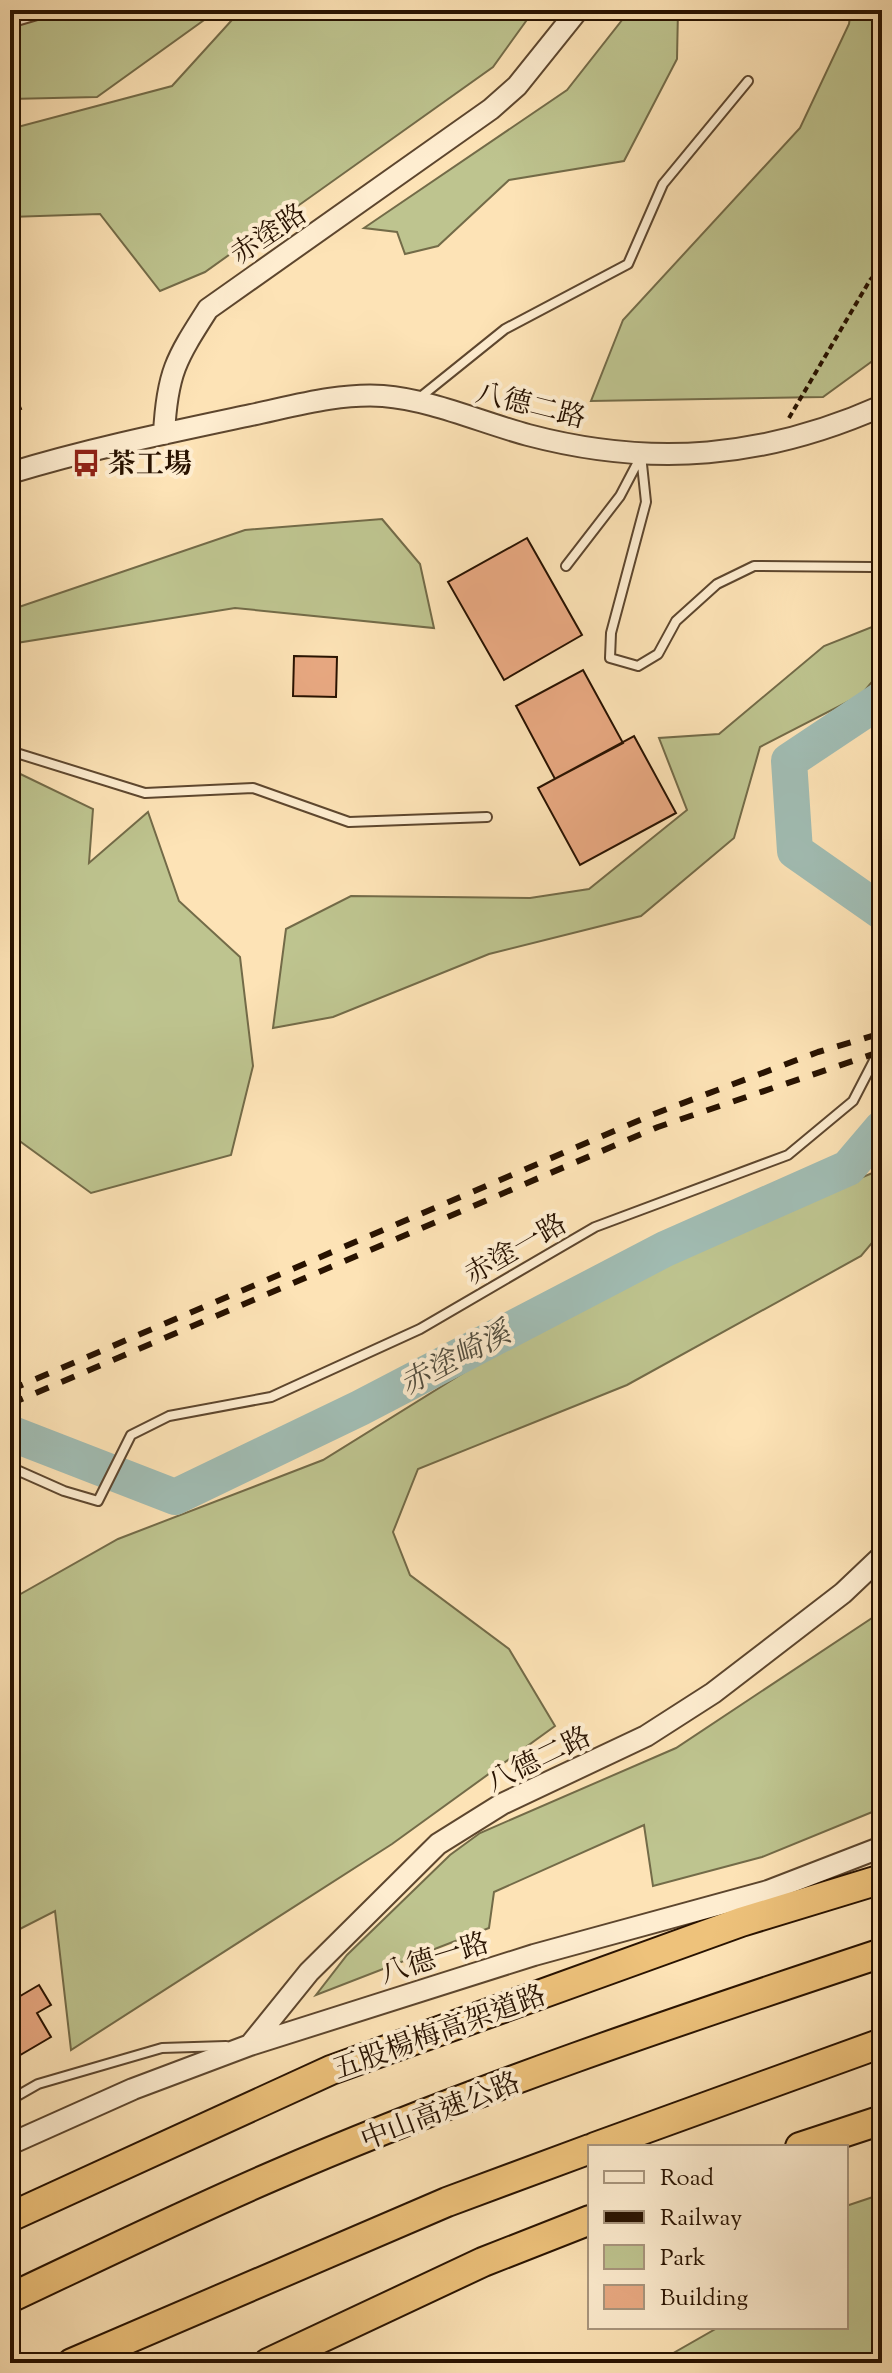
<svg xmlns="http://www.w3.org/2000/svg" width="892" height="2373" font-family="'Sorts Mill Goudy','Noto Serif TC',serif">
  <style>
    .green { fill: #bec48f; stroke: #736b48; stroke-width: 2 }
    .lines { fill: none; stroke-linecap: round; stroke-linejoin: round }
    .river { stroke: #a1bdb4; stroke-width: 36 }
    .building { fill: #e9a982; stroke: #281200; stroke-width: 2 }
    .service-casing { stroke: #5d462e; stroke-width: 12 }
    .tertiary-casing { stroke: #5d462e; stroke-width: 24 }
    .motorway-casing { stroke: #281200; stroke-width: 32 }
    .path { stroke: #281200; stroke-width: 4; stroke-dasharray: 6 4; stroke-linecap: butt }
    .service { stroke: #feedd0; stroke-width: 8 }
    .tertiary { stroke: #feedd0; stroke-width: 20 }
    .motorway { stroke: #eec27b; stroke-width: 28 }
    .rail { stroke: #281200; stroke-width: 6; stroke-dasharray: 14 14; stroke-linecap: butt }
    .labels { text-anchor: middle; stroke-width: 8; stroke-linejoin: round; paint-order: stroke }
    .street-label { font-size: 28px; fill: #281200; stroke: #feedd0 }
    .poi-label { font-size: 28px; font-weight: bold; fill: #281200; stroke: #feedd0; text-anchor: start }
    .water-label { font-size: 30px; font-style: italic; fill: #524e3f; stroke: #feedd0 }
  </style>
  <rect width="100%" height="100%" fill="#fde3b6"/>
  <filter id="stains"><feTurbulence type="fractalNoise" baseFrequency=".0025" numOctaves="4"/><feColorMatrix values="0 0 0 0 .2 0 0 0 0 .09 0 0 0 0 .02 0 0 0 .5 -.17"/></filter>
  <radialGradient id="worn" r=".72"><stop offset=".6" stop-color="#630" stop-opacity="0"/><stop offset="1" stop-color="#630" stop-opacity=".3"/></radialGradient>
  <path class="green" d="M10,10h208l-121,87 -87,2z
    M241,10h293l-41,57 -288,205 -45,19 -60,-77 -90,3v-88l162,-43z
    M630,10h48l-1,49 -53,102 -115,19 -71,66 -33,8 -8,-22 -33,-4 203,-138z
    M851,10h31v344l-59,43 -232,4 32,-81 177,-192 49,-104z
    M382,519l38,45 14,64 -199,-20 -225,36v-34l235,-80z
    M882,623v47l-21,25 -101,52 -26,91 -93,78 -152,38 -156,63 -60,11 13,-99 65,-33 179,2 59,-9 98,-79 -28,-72 60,-4 105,-88z
    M10,769l83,40 -4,54 59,-51 31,89 61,56 13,109 -22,89 -140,38 -81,-59z
    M882,1169v62l-21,25 -234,129 -209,84 -25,63 17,43 99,74 46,77 -163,118 -321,206 -16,-139 -45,23v-334l108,-61 205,-79 285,-177z
    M882,1608v200l-120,49 -109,29 -9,-61 -150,67 -5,36 -173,67 31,-40 103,-100 30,-22 196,-85 199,-132z
    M882,2194v169h-226l63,-36h127v-121z"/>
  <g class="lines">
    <path class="river" d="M882,699l-93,62 6,90 87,61
      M10,1433l165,64 185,-89 305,-159 183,-81 34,-40"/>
  </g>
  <path class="building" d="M10,380l11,29 -11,4z
    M527,538l55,97 -78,45 -56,-98z
    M294,656l43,1 -1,40 -43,-1z
    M583,670l40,73 -68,36 -39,-73z
    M634,736l42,77 -96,52 -42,-77z
    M39,1985l12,20 -14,8 14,24 -41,24v-59z"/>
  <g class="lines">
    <defs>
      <path id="service" d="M10,23l44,-13
        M418,399l87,-70 123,-65 35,-80 85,-103
        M641,455l5,47 -35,131 -1,25 28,8 20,-12 18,-33 41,-37 37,-18 118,1
        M566,566l54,-70 21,-40
        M10,751l135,42 108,-5 96,34 138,-5
        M10,1467l54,24 34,10 33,-66 38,-19 102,-19 149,-68 175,-102 193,-72 65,-54 29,-56
        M10,2100l28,-16 124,-36 64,-2"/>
      <path id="tertiary" d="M164,434c3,-61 12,-75 44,-125l283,-200 26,-23 61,-76
        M10,473c78,-24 161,-41 241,-58 43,-9 88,-22 132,-19 49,4 97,26 145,39 125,33 237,23 354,-29
        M250,2045l59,-73 129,-128 64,-40 144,-68 67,-43 130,-100 39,-37
        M10,2144l123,-55 117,-44 284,-90 234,-64 114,-44"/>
      <path id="motorway" d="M595,2147l287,-104
        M800,2147l82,-27
        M10,2217l321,-147 410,-148 141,-43
        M10,2298c87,-41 175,-84 263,-122 198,-86 404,-155 609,-223
        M72,2363l375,-161 143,-53
        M268,2363l215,-101 107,-42"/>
    </defs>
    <use href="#service" class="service-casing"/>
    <use href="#tertiary" class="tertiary-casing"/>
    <use href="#motorway" class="motorway-casing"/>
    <path class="path" d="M789,418l81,-138 12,-13"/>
    <use href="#service" class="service"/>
    <use href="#tertiary" class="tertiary"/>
    <use href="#motorway" class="motorway"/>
    <path class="rail" d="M10,1390l644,-276 164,-62 64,-19
      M10,1404l648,-277 224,-76"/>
  </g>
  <defs>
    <symbol id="bus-bare" viewBox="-9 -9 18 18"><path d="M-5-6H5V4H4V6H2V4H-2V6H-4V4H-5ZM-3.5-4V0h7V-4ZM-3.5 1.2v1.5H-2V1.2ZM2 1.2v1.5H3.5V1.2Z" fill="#8f2418" stroke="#feedd0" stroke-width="2.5" paint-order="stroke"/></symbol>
  </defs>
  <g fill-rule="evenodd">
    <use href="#bus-bare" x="66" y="443" width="40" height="40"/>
  </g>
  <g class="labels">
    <g class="street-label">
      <text transform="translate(268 233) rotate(-34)" y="10">赤塗路</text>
      <text transform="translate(531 404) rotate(14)" y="10">八德二路</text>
      <text transform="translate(515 1248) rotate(-30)" y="10">赤塗一路</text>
      <text transform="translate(538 1758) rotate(-26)" y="10">八德二路</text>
      <text transform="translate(434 1957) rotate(-17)" y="10">八德一路</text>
      <text transform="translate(439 2031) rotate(-20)" y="10">五股楊梅高架道路</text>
      <text transform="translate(440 2110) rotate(-21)" y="10">中山高速公路</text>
    </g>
    <g class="poi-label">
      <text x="108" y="473">茶工場</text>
    </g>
    <g class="water-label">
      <text transform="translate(455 1358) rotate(-28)" y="10">赤塗崎溪</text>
    </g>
  </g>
  <rect width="892" height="2373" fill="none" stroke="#fde3b6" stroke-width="40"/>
  <rect x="12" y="12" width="868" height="2349" fill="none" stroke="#281200" stroke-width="4"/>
  <rect x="20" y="20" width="852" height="2333" fill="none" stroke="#281200" stroke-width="2"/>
  <rect x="588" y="2145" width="260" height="184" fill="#feedd0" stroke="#a8957d" stroke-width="2"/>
  <rect x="604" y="2171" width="40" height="12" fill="#feedd0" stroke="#a8957d" stroke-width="2"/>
  <text x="660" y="2185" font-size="24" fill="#281200">Road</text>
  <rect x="604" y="2211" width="40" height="12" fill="#281200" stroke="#a8957d" stroke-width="2"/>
  <text x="660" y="2225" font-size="24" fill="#281200">Railway</text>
  <rect x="604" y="2245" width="40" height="24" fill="#bec48f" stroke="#a8957d" stroke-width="2"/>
  <text x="660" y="2265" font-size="24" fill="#281200">Park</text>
  <rect x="604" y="2285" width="40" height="24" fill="#e9a982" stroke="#a8957d" stroke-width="2"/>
  <text x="660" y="2305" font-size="24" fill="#281200">Building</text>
  <rect width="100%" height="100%" filter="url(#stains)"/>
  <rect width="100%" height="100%" fill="url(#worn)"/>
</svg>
